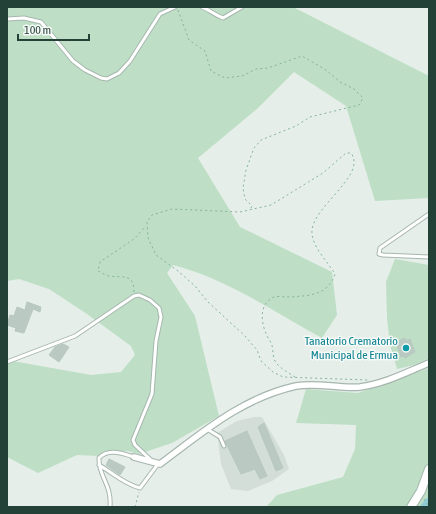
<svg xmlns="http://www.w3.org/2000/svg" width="436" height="514" font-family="'Asap Condensed',sans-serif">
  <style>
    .built { fill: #d3ded8 }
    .green { fill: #bedfc5 }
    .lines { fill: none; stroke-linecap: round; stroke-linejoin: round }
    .river { stroke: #8dcdd3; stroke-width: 9 }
    .building { fill: #bac9c2; stroke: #b7c8c0 }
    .service-casing { stroke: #a7b7b0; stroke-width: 5 }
    .minor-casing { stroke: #a7b7b0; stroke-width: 8 }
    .secondary-casing { stroke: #a3bab1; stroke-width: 10 }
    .path { stroke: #85b2a1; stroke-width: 1; stroke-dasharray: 2 3; stroke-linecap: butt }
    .service { stroke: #fff; stroke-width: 3 }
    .minor { stroke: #fff; stroke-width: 5.5 }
    .secondary { stroke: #fff; stroke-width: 8 }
    .culture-dot { fill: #0f9aa8; stroke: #f6faf8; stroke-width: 1.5 }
    .labels { text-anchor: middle; stroke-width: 3; stroke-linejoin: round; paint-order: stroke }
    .culture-label { font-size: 12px; fill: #0d838f; stroke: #f6faf8; text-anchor: end }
  </style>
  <rect width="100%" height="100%" fill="#e5eee9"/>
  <path class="built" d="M254,417h8l22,38 5,14 -17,12 -24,10 -17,-2 -10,-25 -4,-31 20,-12z"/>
  <path class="green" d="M7,7h286l136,69v122l-54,3 -29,-95 -52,-34 -36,36 -60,50 42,69 92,45 5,43 -15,23c-47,-26 -97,-60 -149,-73l-6,8 28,43 24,100 -47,27 -33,11 -11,-3 -30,5 -21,-1 -39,18 -31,-16v-97l84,15 30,-3 14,-17 -4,-9 -44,-32 -38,-25 -30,-10 -12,2z
    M395,259l34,6v93l-15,7 -17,4 -7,-24 -3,-27 -1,-36z
    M429,368v139h-163l11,-12 66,-18 12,-28 1,-24 -60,-2 10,-34 52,4z"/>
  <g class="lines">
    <path class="river" d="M425,507l4,-5"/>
  </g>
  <path class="building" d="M27,302l14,5 -1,5 -7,-3 -9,24 -9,-2 1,-3 -9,-3 3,-10 4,1 3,-9 8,3z
    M405,338l1,3 4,-2 5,13 -10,6 -1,-2 -3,1 -4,-13h2l-1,-3z
    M63,344l6,3 -10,15 -10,-7 6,-8z
    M264,423l19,45 -7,3 -18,-44z
    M247,431l20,45 -7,3 -5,-10 -14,5 -16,-33z
    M109,459l16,8 -5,8 -14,-10z"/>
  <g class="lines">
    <defs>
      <path id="service" d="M202,7c8,3 12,8 21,11l19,-11
        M7,19l17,-1 17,4 32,39 12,9 16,8 6,1 12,-6 11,-12 30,-47 15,-7
        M429,214l-49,34 -1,6 4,1 46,2
        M7,362l68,-26 59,-40 5,-1 11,5 9,8 2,9 -5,24 -4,53 -19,46 2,5 17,16
        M207,429l13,8 4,9
        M99,465c14,8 25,19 41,23l18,-24
        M110,507c2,-23 -12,-31 -11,-49 9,-10 23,-5 35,-1"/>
      <path id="minor" d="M134,457l26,7c43,-32 82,-66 136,-78 22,-4 43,3 64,1 24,-3 47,-15 69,-24"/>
      <path id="secondary" d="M411,507l10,-16 8,-22"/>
    </defs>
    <use href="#service" class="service-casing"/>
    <use href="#minor" class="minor-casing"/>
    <use href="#secondary" class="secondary-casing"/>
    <path class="path" d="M178,10l11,30 16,11 6,20 14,7 17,-2 14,-7 12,-1 34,-12 24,14 14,12 14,7 9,9 -4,7 -49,12 -14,9 -35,14 -7,8 -8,22 -3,18 2,11 7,7 -2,4
      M134,292c0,-19 -11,-14 -25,-16 -3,0 -8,-4 -11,-5l2,-9 34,-23 12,-13
      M295,377c-6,-4 -16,-9 -20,-16 -3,-6 -1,-14 -5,-20 -8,-12 -14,-36 4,-44 4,-1 9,0 13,0 21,-1 41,-1 48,-23 -8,-13 -21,-25 -23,-40 -3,-26 56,-58 39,-81h-5l-23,20 -52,32 -31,7 -68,-3 -20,6 -5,7 1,16 8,17 22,16 17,15 13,16 37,34 12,14 4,11 12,11 10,5 85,3
      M424,499l4,6 -1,2
      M135,507l4,-15"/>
    <use href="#service" class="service"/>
    <use href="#minor" class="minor"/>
    <use href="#secondary" class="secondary"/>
  </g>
  <circle class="culture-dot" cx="406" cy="348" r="4"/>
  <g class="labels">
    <g class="culture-label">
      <text x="398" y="345">Tanatorio Crematorio<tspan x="398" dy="14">Municipal de Ermua</tspan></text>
    </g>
  </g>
  <rect width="436" height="514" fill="none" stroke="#244137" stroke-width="16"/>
  <path d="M18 34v6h71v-6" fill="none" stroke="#244137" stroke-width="2"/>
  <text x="24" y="34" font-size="12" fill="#244137" stroke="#f6faf8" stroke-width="3" paint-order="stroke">100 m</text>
</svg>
